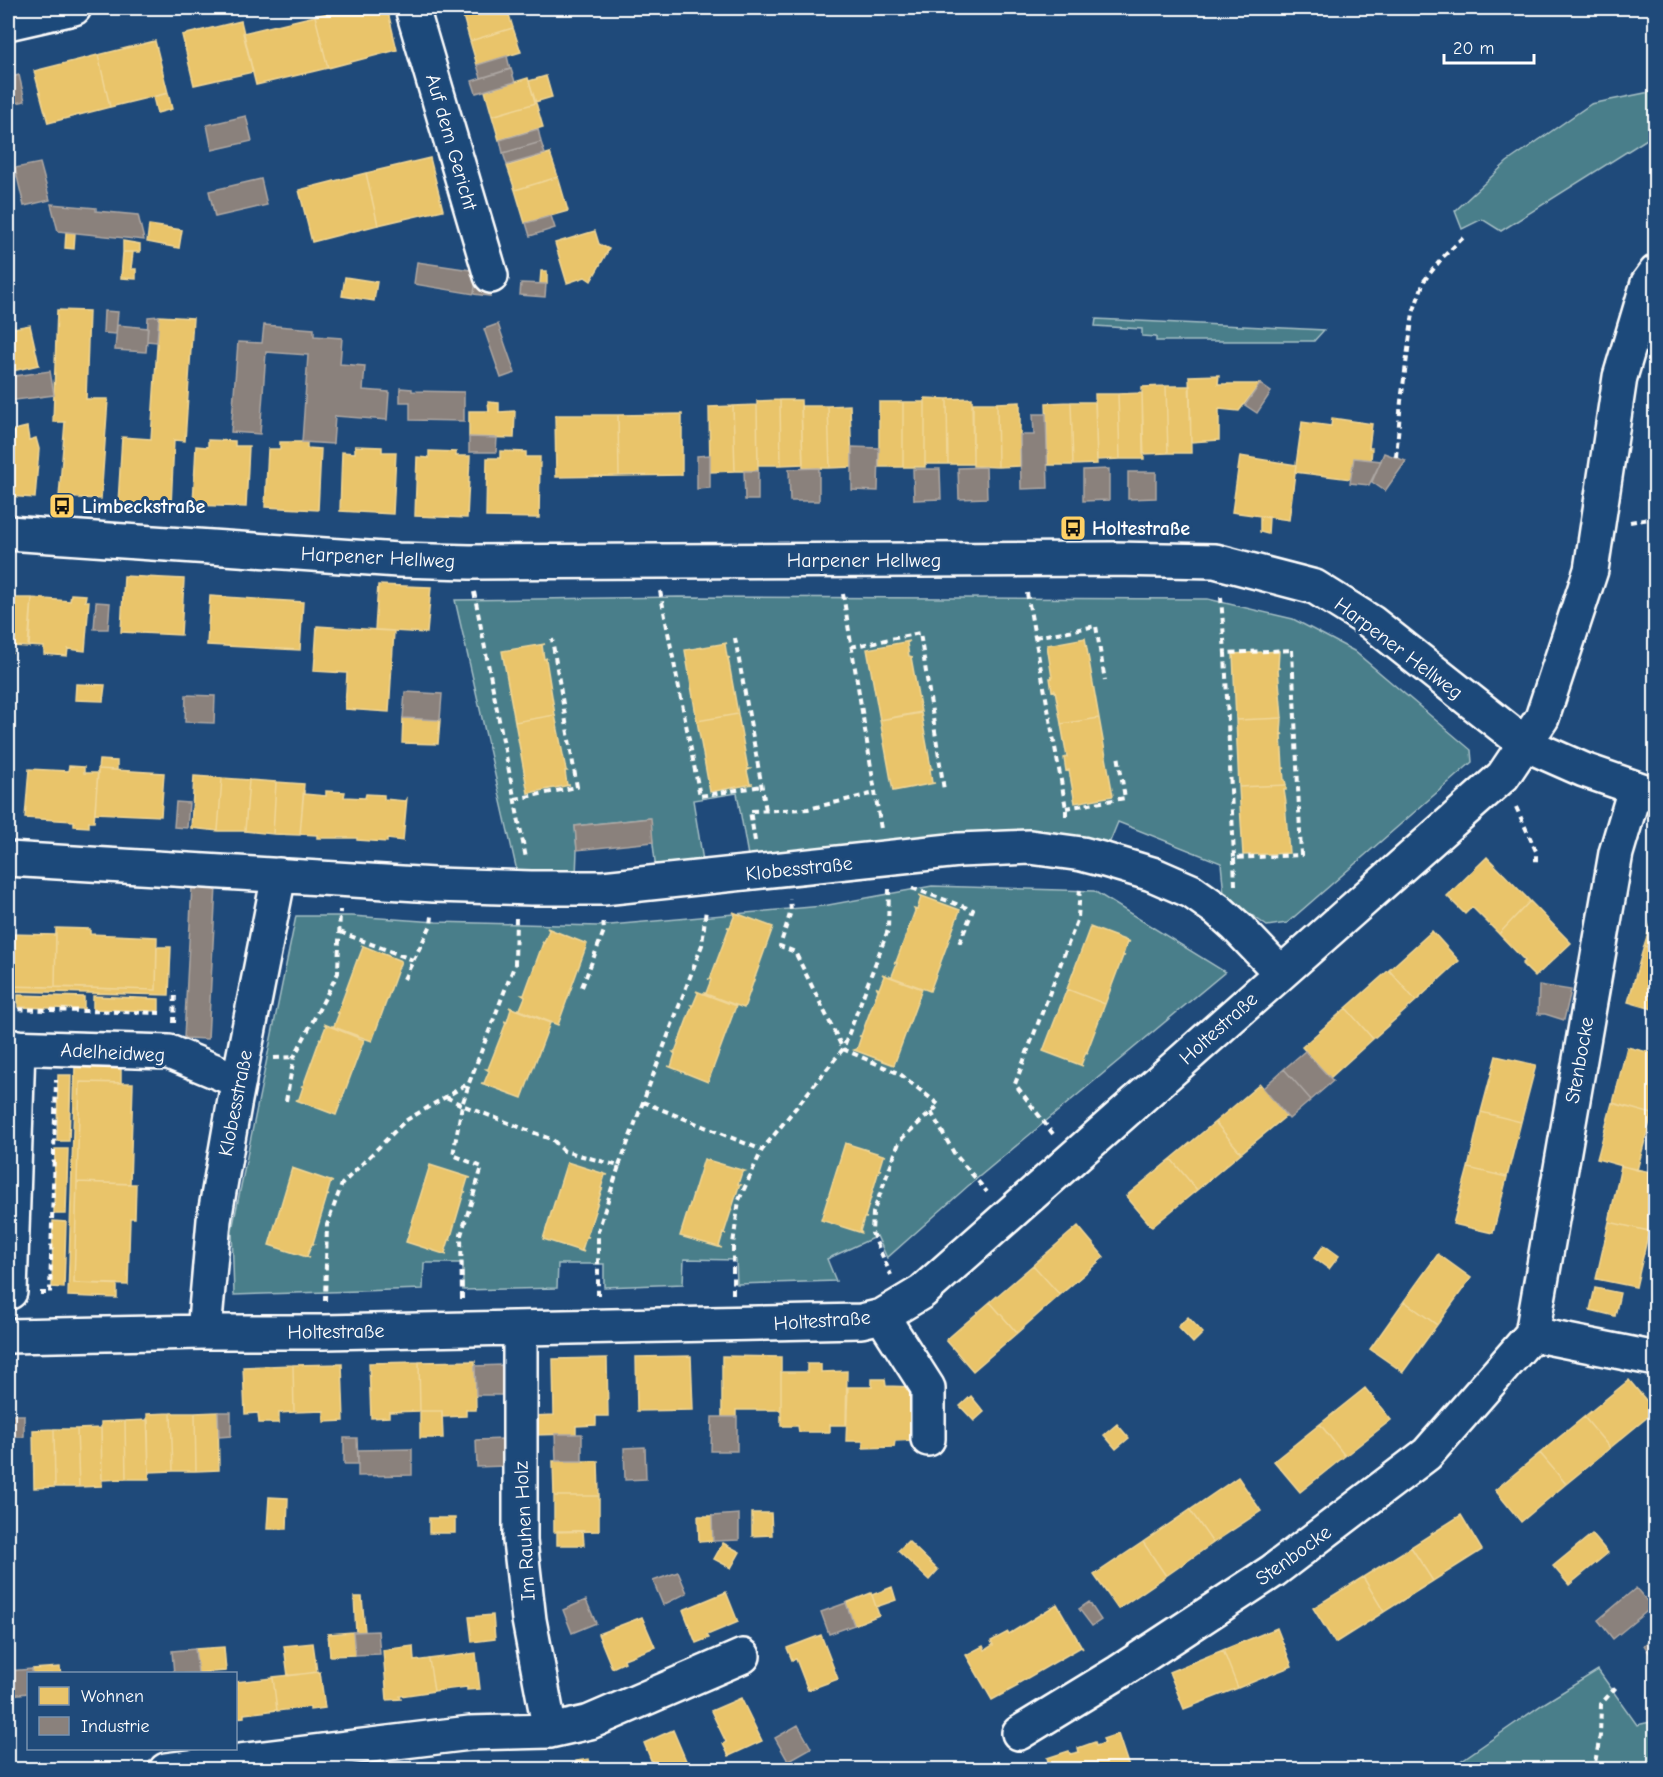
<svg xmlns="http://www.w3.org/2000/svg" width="1663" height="1777" font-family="'Comic Neue',sans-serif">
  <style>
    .green { fill: #4a7e8a; stroke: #a4bec4; stroke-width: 1.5 }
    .homes { fill: #e9c46a; stroke: #f0d697; stroke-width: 1.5 }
    .industry { fill: #8a817c; stroke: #ada7a3; stroke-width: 1.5 }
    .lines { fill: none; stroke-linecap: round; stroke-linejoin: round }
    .minor-casing { stroke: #fff; stroke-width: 38 }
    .path { stroke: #fff; stroke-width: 4; stroke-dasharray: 6 4.5; stroke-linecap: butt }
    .minor { stroke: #1f4a7a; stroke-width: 33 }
    .labels { text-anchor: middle; stroke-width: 6; stroke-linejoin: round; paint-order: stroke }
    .street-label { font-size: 20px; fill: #fff; stroke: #1f4a7a }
    .poi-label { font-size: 20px; font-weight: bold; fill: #fff; stroke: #1f4a7a; text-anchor: start }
  </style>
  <rect width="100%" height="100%" fill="#1f4a7a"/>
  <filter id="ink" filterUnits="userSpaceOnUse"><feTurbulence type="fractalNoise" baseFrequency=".0167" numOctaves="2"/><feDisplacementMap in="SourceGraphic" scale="12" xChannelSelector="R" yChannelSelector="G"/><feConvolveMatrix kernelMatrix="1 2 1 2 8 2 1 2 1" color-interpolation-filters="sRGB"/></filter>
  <g filter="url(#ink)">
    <path class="green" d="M1655,91v43l-154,97 -19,-12 -20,10 -7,-18 52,-49 84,-58z
      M1096,319l228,11 -10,11h-158v-4l-14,-1v-7l-47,-3z
      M678,597l530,2 85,20 61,32 117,99 1,12 -185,161 -20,3 -43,-31 -3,-32 -103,-41 -9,22 -102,-13 -259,25 -11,-63 -44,7 10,61 -47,9 -6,-52 -75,8 2,24 -1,26 -57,4 -64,-280z
      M932,886l162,5 131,81 -257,214 -81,72 -10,-22 -50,23 9,22 -99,3 -1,-24 -52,-1 -1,25 -79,3v-23h-46l-1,24 -94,2v-27h-39l-1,26 -189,6 -2,-65 64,-314h56l84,6 163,4 224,-20z
      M1598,1670l39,55 18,-4v48h-206l94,-65z"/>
    <path class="homes" d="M348,8h39l10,42 -69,18 -13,-52z
      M491,8h16l6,20 -43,13 -7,-25z
      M315,16l13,52 -72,17 -13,-52z
      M241,21l12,51 -59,13 -12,-50z
      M513,28l8,24 -44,13 -7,-24z
      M155,41l13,52 -58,14 -12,-52z
      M98,55l12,52 -62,16 -14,-52z
      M546,76l6,21 -17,5 -6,-21z
      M528,78l8,25 -44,13 -7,-25z
      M168,93l4,16 -15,4 -4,-16z
      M536,103l7,24 -44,13 -7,-24z
      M550,153l8,24 -43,13 -8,-24z
      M430,158l13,52 -65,15 -12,-52z
      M366,173l12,52 -66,17 -13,-52z
      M558,177l10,34 -43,12 -10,-33z
      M149,225l33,5 -3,18 -32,-6z
      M595,231l4,13 10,5 -18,32 -6,-4 -18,6 -12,-40z
      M66,232l9,1 -1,16 -9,-1z
      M123,241l17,3v8h-17z
      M123,252h10l-2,17h5v10l-15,-1z
      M541,271h6v13h-7z
      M345,277l32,5 -3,19 -32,-5z
      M8,297l6,31 16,-3 9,40 -31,7z
      M57,310l32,1 -3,88h22l-7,100 -42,-2 6,-75h-12z
      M159,316l34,2 -8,123 -11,-1 -3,66 -53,-3 4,-66 29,2z
      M1219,375l-1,9h42l-21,27 -20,-2v31l-28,2 -2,-66z
      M1166,386h24l1,67h-23z
      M1166,386l2,67 -25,1 -1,-67z
      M1142,393l2,66h-24l-2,-65z
      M1095,394h23l2,65 -23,1z
      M925,398l22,1 1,65h-23z
      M972,398l1,66h-25l-1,-65z
      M780,400h21l2,64 -22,1z
      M780,400l1,65h-23l-1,-64z
      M488,402l11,1v9l16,-1 -1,27 -45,-1v-26h20z
      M879,402h24v65h-24z
      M903,402h22v65h-22z
      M1020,402v64l-22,1 -1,-64z
      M1071,402h24l2,62 -24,1z
      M1071,402l2,63h-25l-2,-62z
      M973,403h24l1,64 -25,-1z
      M757,405l1,66h-23l-2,-65z
      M850,405l2,62 -22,1 -2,-62z
      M733,406l2,65 -25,1 -1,-65z
      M801,406h27l2,62h-27z
      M682,414v61l-63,1 -1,-61z
      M555,415h63l1,61 -63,1z
      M1332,418l40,6 -3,24h3l-1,12 -17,-2 -3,21 -56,-7 7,-50 29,4z
      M8,422l2,9 17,-4 2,13 7,-2 3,11 -4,49 -27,-2z
      M208,440l27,1v5h14l-3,61 -53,-2 3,-59 12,1z
      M280,442h27v6l14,1 -3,61 -53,-3 3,-58h12z
      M355,446l27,1v5h14l-3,62 -53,-3 2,-59 13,1z
      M429,451l27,1v4h14l-3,62 -52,-2 2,-59 12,1z
      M500,451l26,1v5h14l-1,61 -53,-1 1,-59h13z
      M1240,456l56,9 -7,55 -57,-8z
      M1260,516l9,2 -1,16 -8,-2z
      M124,576l60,3 -3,56 -60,-3z
      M378,585l53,2 -4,46 -52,-3z
      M71,594l15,1 -1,6h4l-4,50 -17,-2 -1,7 -23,-2v-7l-16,-1 4,-48 38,3z
      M210,596l93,6 -3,48 -93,-5z
      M8,598h24l-3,49 -17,-1v7h-4z
      M317,626l77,5 -5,81 -44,-3 2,-36 -33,-2z
      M1085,638l14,80 -38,6 -6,-34 -3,1 -2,-13h2l-5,-33z
      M910,641l-3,2 2,13 4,1h-2l10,55 -41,8 -13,-71z
      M727,643l-2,1 2,13 3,1h-2l10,56 -41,7 -12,-71z
      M545,644l-3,1 2,14 3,-1 -1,1 9,56 -40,7 -13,-71z
      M1279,651l-1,17h2l-2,1 4,49 -46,2 -3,-66z
      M76,684l29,1 -2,16 -28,-1z
      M921,713l10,55 2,1h-3l2,14h3l-42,8 -13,-71z
      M738,714l10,55h2l-3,2 3,13h3l-43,8 -13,-71z
      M555,715l11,55 1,1h-2l2,14h3l-42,8 -13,-71z
      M403,718l37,2 -2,24 -36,-1z
      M1099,718l14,78 -38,7 -6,-33 -3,1 -2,-13 3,-1 -6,-33z
      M1282,718l-1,16h2l-2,1 2,33h2l-2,1 1,11h1l1,5 -47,2 -3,-67z
      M99,760l18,1v9l-19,-1z
      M69,766l15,1v6h14l-4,49h-5v5l-15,-1v-5l-49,-3 4,-49 39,2z
      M98,769l66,4 -3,43 -66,-3z
      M194,776l28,2 -4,53 -27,-3z
      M222,778l27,2 -4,51h-27z
      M249,780l27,2 -3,52 -28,-3z
      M276,782l28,2 -4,51 -27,-1z
      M1286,785v5h-2l2,13h-1l4,50 -46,2 -4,-68z
      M304,790v4l22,2v-5l19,1 -1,5 21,1 1,-4 18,1v4l21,2 2,-4 -4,44 -16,-2v3l-30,-2v-2h-40v-3l-17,-1z
      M1487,857l43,44 -31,33 -27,-27 -7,7 -18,-18z
      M919,895l41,15 -30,81 -41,-15h3l5,-13h-3l2,-1 19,-51 -1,-2 3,1 4,-13z
      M1530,901l41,42 -36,34 -13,-13 3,-3 -26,-27z
      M1656,907v42l-12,-3z
      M733,912l40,15 -29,81 -41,-15h3l5,-13 -3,-1h2l19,-51 -2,-1h3l5,-13z
      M1090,927l40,15h-3l-4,13 2,1h-2l-18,48 -38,-15z
      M56,928l34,1v5l67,3 -1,53 -101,-3z
      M547,928l40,16 -29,81 -41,-16h3l5,-12 -3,-2h2l19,-52 -1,-1 2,1 5,-13z
      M1432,931l27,30 -43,40 -27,-31z
      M8,934l48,1 -1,52 -47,-1z
      M361,945l40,16 -29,80 -41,-15h3l5,-13h-3l2,-1 19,-52h-1h2l5,-13z
      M1644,946l12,3v61l-28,-8z
      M157,947h14l-2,48 -161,-4v-5l148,4z
      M1389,970l27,31 -43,38 -27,-31z
      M882,974l40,15 -28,76 -40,-15 3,-1 4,-12 -2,-1h2l17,-46 -1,-2 2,1 5,-13z
      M1067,989l38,15 -18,48 1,1 -2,-1 -5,13 2,1 -40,-15z
      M696,991l40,15 -28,76 -40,-16 3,1 4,-13 -2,-2h2l17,-46 -1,-1h2l5,-12z
      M18,995l66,2v12l-66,-2z
      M93,996l66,3v12l-66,-2z
      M509,1007l41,16 -28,75 -41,-15h3l5,-12 -3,-2h2l18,-46 -2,-2 3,1 4,-13z
      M1346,1008l27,31 -43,39 -28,-31z
      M324,1024l40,16 -28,75 -40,-15 3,-1 4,-12 -2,-1h2l17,-47 -1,-1 2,1 5,-13z
      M1627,1047l29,7v46l-4,14 -39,-11z
      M1496,1056l40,9 -15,57 -40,-10z
      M75,1066l46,2v15l-41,-1 -6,201 43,1v14l-49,-2z
      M58,1075h13l-2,66h-12z
      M80,1082l53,1 -3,101 -53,-2z
      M1260,1084l27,33h-2l-44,36 -26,-31z
      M1612,1103l40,11 -15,56 -40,-11z
      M1481,1112l40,10 -14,55 -39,-9z
      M1215,1122l26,31 -44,37 -26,-31z
      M845,1143l41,13h-3l-4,13 2,1h-2l-14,47 2,1h-3l-4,13 2,2 -41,-13z
      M55,1149h13l-2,65h-12z
      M704,1159l41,12 -3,1 -4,12 3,1 -2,1 -15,47 2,1 -3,-1 -4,14 3,1 -42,-12z
      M1171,1159l26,31 -45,37 -26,-31z
      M567,1162l41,13h-3l-4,13 2,1h-1l-15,47 2,1h-3l-4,13 2,2 -41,-13z
      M430,1165l41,13h-3l-4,13 2,1h-2l-14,48h2h-3l-4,13 2,2 -41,-13z
      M1621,1166l35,7v28l-7,30 -40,-9z
      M292,1168l41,14 -2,-1 -4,14h2l-2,1 -14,47 1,1h-2l-5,12 3,2 -41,-13z
      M1468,1168l39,9 -14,56 -40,-9z
      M77,1182l59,2 -1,34h-5l-2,67 -54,-2z
      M53,1221l13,1 -2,66 -12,-1z
      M1609,1222l40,9 -13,56 -40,-8z
      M1078,1226l26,31 -44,38 -27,-30z
      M1324,1245l15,11 -10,13 -15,-11z
      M1438,1254l33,24 -34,47 -33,-24z
      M1033,1265l27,30 -43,38 -27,-31z
      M1595,1288l25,5 -5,23 -25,-6z
      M1404,1301l33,24 -34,47 -33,-23z
      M990,1302l27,31 -44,38 -27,-31z
      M1188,1317l15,16 -10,10 -15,-16z
      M691,1356l2,54 -56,1 -1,-54z
      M722,1356l59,1v53h-45v7h-14z
      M607,1358l1,58h-12v9l-20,1v8l-44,1v-19l22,-1 -1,-56z
      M475,1361l1,49h-10v6l-24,1v-6h-22l-1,-49z
      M419,1362l1,49 -31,1v5l-18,1 -2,-55z
      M342,1364l2,57 -20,1v-11l-30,1 -1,-47z
      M807,1364h14v8l26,-1 -1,54h-16v7h-31l-1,-6h-17v-54h26z
      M293,1365l1,47 -15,1v10h-20l-1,-10 -13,1 -2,-47z
      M872,1379h13l1,7 29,1 2,53 -22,1 -1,6 -31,1v-7h-17l2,-54h24z
      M1629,1380l26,31 -45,37 -26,-31z
      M1365,1388l26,32 -46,36 -25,-32z
      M971,1396l13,16 -10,9 -14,-15z
      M420,1411h22l1,27h-23z
      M218,1412l1,58 -23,1 -1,-58z
      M171,1413l2,58 -24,1 -2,-58z
      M171,1413h24l1,58h-23z
      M1584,1417l26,31 -44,36 -26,-31z
      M148,1420l1,59h-23l-1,-58z
      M125,1421l1,58 -24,1 -1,-58z
      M1117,1424l12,14 -13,11 -12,-14z
      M1320,1424l25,32 -45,36 -26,-31z
      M101,1428l1,58 -23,1 -2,-58z
      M54,1429h23l2,58h-24z
      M54,1429l1,58 -21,1 -1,-58z
      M1540,1453l26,31 -45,38 -26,-32z
      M553,1461h45l1,35h-45z
      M1238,1477l23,34 -48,32 -23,-33z
      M554,1496h45v35l-45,1z
      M269,1497l19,1 -1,31h-20z
      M1190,1510l23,33 -47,33 -23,-34z
      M752,1513h19l1,22 -20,1z
      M1461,1515l21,35 -49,31 -22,-34z
      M698,1516h14l1,25 -14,1z
      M429,1518h26v15h-26z
      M557,1531h26l1,14h-27z
      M1592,1534l16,19 -39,32 -16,-19z
      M908,1541l30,29 -9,10 -31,-29z
      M1143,1542l23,34 -48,33 -24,-34z
      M723,1543l17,9 -9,16 -17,-9z
      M1411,1547l22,34 -49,31 -21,-35z
      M8,1552h5l1,10h-6z
      M1363,1577l21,35 -49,31 -22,-35z
      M892,1587l4,13 -20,7 -4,-12z
      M726,1592l12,30 -31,13 2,3 -13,5 -13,-33z
      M871,1593l8,22 -25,10 -8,-22z
      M354,1597h8l3,35h-9z
      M1057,1604l26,45 -2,-2 -64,37 1,2 -26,14 -26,-45 17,-9 2,4 8,-5 -2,-4 17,-9 1,2z
      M493,1615l2,24 -23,3 -3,-25z
      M642,1617l13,30 -31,12 1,3 -13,6 -14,-34z
      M1277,1628l15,38 -54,22 -15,-38z
      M353,1632l2,23 -25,1 -2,-22z
      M821,1635l17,44 -30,11 -12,-31 -4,1 -5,-12z
      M313,1643l4,29 -29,4 -4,-30z
      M413,1646l1,15 15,-2 5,32 -34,5 1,3 -14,1 -4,-50z
      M224,1647l2,24 -28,2 -3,-24z
      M1223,1650l15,38 -54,21 -15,-37z
      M476,1653l4,36 -13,1v-3l-33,4 -5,-32z
      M60,1667l1,7h-29v-5z
      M320,1672l5,36 -15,2v-3l-33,4 -4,-34z
      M273,1678l4,32 -33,4v3l-8,1v-36z
      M741,1698l21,43 -33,15 -6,-12 3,-2 -15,-31z
      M673,1730l17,40h-35l-11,-27z
      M1118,1734l12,36h-79l-4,-12 22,-7 1,3 9,-2 -1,-4 17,-6 1,4 9,-3 -2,-4z
      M589,1759l2,11h-42l28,-5 -1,-4z"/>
    <path class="industry" d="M462,8h29l-26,7z
      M507,56l3,13 -29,9 -4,-13z
      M511,69l4,13 -39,11 -4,-12z
      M19,75l6,26 -17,4v-27z
      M246,116l6,25 -40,9 -5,-25z
      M538,129l3,13 -38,11 -3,-13z
      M541,142l4,12 -38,11 -4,-12z
      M40,163l10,37 -26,6 -9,-38z
      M261,179l6,26 -52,12 -6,-26z
      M51,204l45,4v3l42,4 6,25 -86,-9z
      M551,216l4,12 -25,8 -4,-13z
      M417,262l60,9 -3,23 -60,-10z
      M477,271l6,1 7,24 -16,-2z
      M521,283l25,1 -1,13 -25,-2z
      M104,311l14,1 -2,22 -13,-1z
      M159,316l-2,26 -10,-1 1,-24z
      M498,324l17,49 -14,5 -17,-49z
      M117,325l31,3 -2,24 -31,-2z
      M264,325l50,4v7l28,2 -2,26 25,2 -2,24 26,2 -2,28 -52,-4 -2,28 -31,-2 6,-87 -42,-3 -6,82 -29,-2 7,-90 24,1z
      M50,371l4,24 -46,6v-24z
      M1260,384l11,8 -14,21 -12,-8z
      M400,388l12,1v2l52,1v29l-54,-1v-18h-10z
      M1033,414h13l2,74 -27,1 -1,-54h14z
      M469,437l28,1 -1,14h-27z
      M852,447l27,1 -1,43 -26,-1z
      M1384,453l22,8 -21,30 -13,-9z
      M710,455v33l-13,1v-33z
      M1354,458l27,3 -12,24 -19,-2z
      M986,467l1,31 -28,1 -1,-31z
      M819,468v33h-29l-1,-32z
      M913,469h27l1,30 -27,1z
      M1109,469v31l-26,1v-31z
      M744,471h14v29h-13z
      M1128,472h28v26l-28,1z
      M96,602l14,1 -2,26h-14z
      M405,692l37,2 -2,26 -37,-2z
      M186,695l29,1 -1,27 -29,-1z
      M176,802l13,1 -2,25 -13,-1z
      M651,818l2,24 -76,8 -2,-24z
      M192,885l24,1 -8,153 -24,-1z
      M1539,985l32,5 -7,30 -19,-6h-7z
      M1305,1051l28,30 -22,19 -27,-31z
      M1284,1069l27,31 -22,19 -26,-31z
      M502,1365v30h-26l-1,-29z
      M218,1412h13v24l-12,1z
      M9,1415h15v22h-15z
      M712,1417h25v34h-26z
      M555,1434h27v27h-26z
      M344,1438h13l1,26h-14z
      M503,1439l1,27 -27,1 -1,-27z
      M645,1447l1,32 -21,1 -1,-32z
      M412,1449v26l-54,1v-26z
      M739,1514v26l-26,1 -1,-25z
      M678,1572l9,21 -24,12 -10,-24z
      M1636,1588l16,19 -39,32 -15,-19z
      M586,1600l10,23 -24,10 -9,-23z
      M1089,1602l12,18 -9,6 -13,-17z
      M846,1603l8,22 -25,9 -8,-22z
      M378,1631l2,23 -25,1 -2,-23z
      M1656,1637v26l-12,-18z
      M195,1649l3,24 -24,1 -2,-23z
      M32,1669v5h-4v19l-18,2 -2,-24z
      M798,1725l13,23 -23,13 -13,-23z"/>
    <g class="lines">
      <defs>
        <path id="minor" d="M412,8l79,268
          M8,23l66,-15
          M8,533l390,27 72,2 644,-3 101,2 100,26 56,35 154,122 59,26 72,25
          M8,859l426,26 97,3h72l356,-38 71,-3 52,7 23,6 47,14 39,17 27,19 19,17 43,45
          M8,1047l161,5 70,29
          M10,1292l8,-245
          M882,1316l46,72v51
          M520,1328v213l9,79 21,111
          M204,1332l10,-112 20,-115 45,-230
          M1532,1334l124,25
          M8,1336l196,-4h120l537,-11 21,-5 40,-24 581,-516 39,-58 49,-148 29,-193 28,-94 8,-11
          M1019,1733l100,-61 154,-101 154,-117 105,-120 84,-481 19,-64
          M166,1770l304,-37 80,-2 40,-9 153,-66"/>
      </defs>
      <use href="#minor" class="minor-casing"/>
      <path class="path" d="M1396,457l5,-56 12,-88 11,-32 19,-24 22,-21
        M1630,522l26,-4
        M660,591l40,205 62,-10
        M474,592l52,266
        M1027,593l39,215v12
        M843,594l38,235
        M1221,597l4,56
        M1035,637l61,-11 9,55
        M735,638l31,172
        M851,647l69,-14 24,157
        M1292,650l9,205 -67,3 -9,-205z
        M515,799l62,-12 -25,-148
        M1516,807l20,44v14
        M1066,808l59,-10 -7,-43
        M755,841l-5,-30 58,-2 67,-16
        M1234,858l1,27
        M912,888l61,22 -14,34
        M889,889l-1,41 -45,119 57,25 39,31 -39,35 -27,73 -1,20 19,42
        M340,932l73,28
        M404,979l27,-54 1,-9
        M582,987l22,-56 -1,-11
        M8,1009l152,4
        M174,1023l1,-32
        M274,1058l20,-1
        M446,1097l16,8 91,35 11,11 55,15 -21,65v64
        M286,1101l8,-44 44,-84 2,-63
        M643,1102l119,48 81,-101 -48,-97 -15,-6 11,-35 -1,-12
        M931,1112l23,41 33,39
        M1053,1134l-38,-50 63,-166 2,-31
        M619,1166l83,-221 4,-36
        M40,1293h10l6,-213
        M733,1294v-50l6,-44 23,-50
        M462,1299l-1,-64 21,-68 -29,-12 9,-50 7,-21
        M325,1301l2,-76 15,-41 63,-63 64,-38 46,-119 1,-46
        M1590,1770l5,-7 5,-27 1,-32 16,-18"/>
      <use href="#minor" class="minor"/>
    </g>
  </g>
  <defs>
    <symbol id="bus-square" viewBox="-11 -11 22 22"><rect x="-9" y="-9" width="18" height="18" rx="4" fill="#ffd166" stroke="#1f4a7a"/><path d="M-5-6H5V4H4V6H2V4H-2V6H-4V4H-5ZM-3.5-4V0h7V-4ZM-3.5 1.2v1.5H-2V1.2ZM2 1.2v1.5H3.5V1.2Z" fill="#111"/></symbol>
  </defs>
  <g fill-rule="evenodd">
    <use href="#bus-square" x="47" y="491" width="30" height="30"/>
    <use href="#bus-square" x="1058" y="513" width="30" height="30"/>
  </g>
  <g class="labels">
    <g class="street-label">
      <text transform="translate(452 142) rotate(74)" y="7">Auf dem Gericht</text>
      <text transform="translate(378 557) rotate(3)" y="7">Harpener Hellweg</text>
      <text x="864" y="567">Harpener Hellweg</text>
      <text transform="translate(1399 648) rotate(37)" y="7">Harpener Hellweg</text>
      <text transform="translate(799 868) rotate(-6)" y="7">Klobesstraße</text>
      <text transform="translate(1218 1028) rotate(-42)" y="7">Holtestraße</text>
      <text transform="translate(113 1052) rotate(3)" y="7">Adelheidweg</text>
      <text transform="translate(1579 1060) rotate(-80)" y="7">Stenbocke</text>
      <text transform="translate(235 1103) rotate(-79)" y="7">Klobesstraße</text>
      <text transform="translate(822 1320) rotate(-4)" y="7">Holtestraße</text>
      <text transform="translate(336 1331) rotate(-1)" y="7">Holtestraße</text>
      <text transform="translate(524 1531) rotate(-93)" y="7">Im Rauhen Holz</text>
      <text transform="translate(1293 1555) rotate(-36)" y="7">Stenbocke</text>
    </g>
    <g class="poi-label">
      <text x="82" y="513">Limbeckstraße</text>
      <text x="1092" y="535">Holtestraße</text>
    </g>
  </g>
  <rect width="1663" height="1777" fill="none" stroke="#1f4a7a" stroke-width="30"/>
  <rect x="15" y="15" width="1633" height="1747" fill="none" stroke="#fff" stroke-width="2" filter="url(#ink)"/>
  <rect x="27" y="1672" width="210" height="78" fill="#1f4a7a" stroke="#7992af" stroke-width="1.5"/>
  <rect x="39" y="1687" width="30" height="18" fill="#e9c46a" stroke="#7992af" stroke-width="1.5"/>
  <text x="81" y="1702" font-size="18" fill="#ffffff">Wohnen</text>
  <rect x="39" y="1717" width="30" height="18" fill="#8a817c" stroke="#7992af" stroke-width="1.5"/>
  <text x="81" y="1732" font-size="18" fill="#ffffff">Industrie</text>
  <path d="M1444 54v9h90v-9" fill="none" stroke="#ffffff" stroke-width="3"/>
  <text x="1453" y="54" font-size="18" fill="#ffffff" stroke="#1f4a7a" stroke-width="4.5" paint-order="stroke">20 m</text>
</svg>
